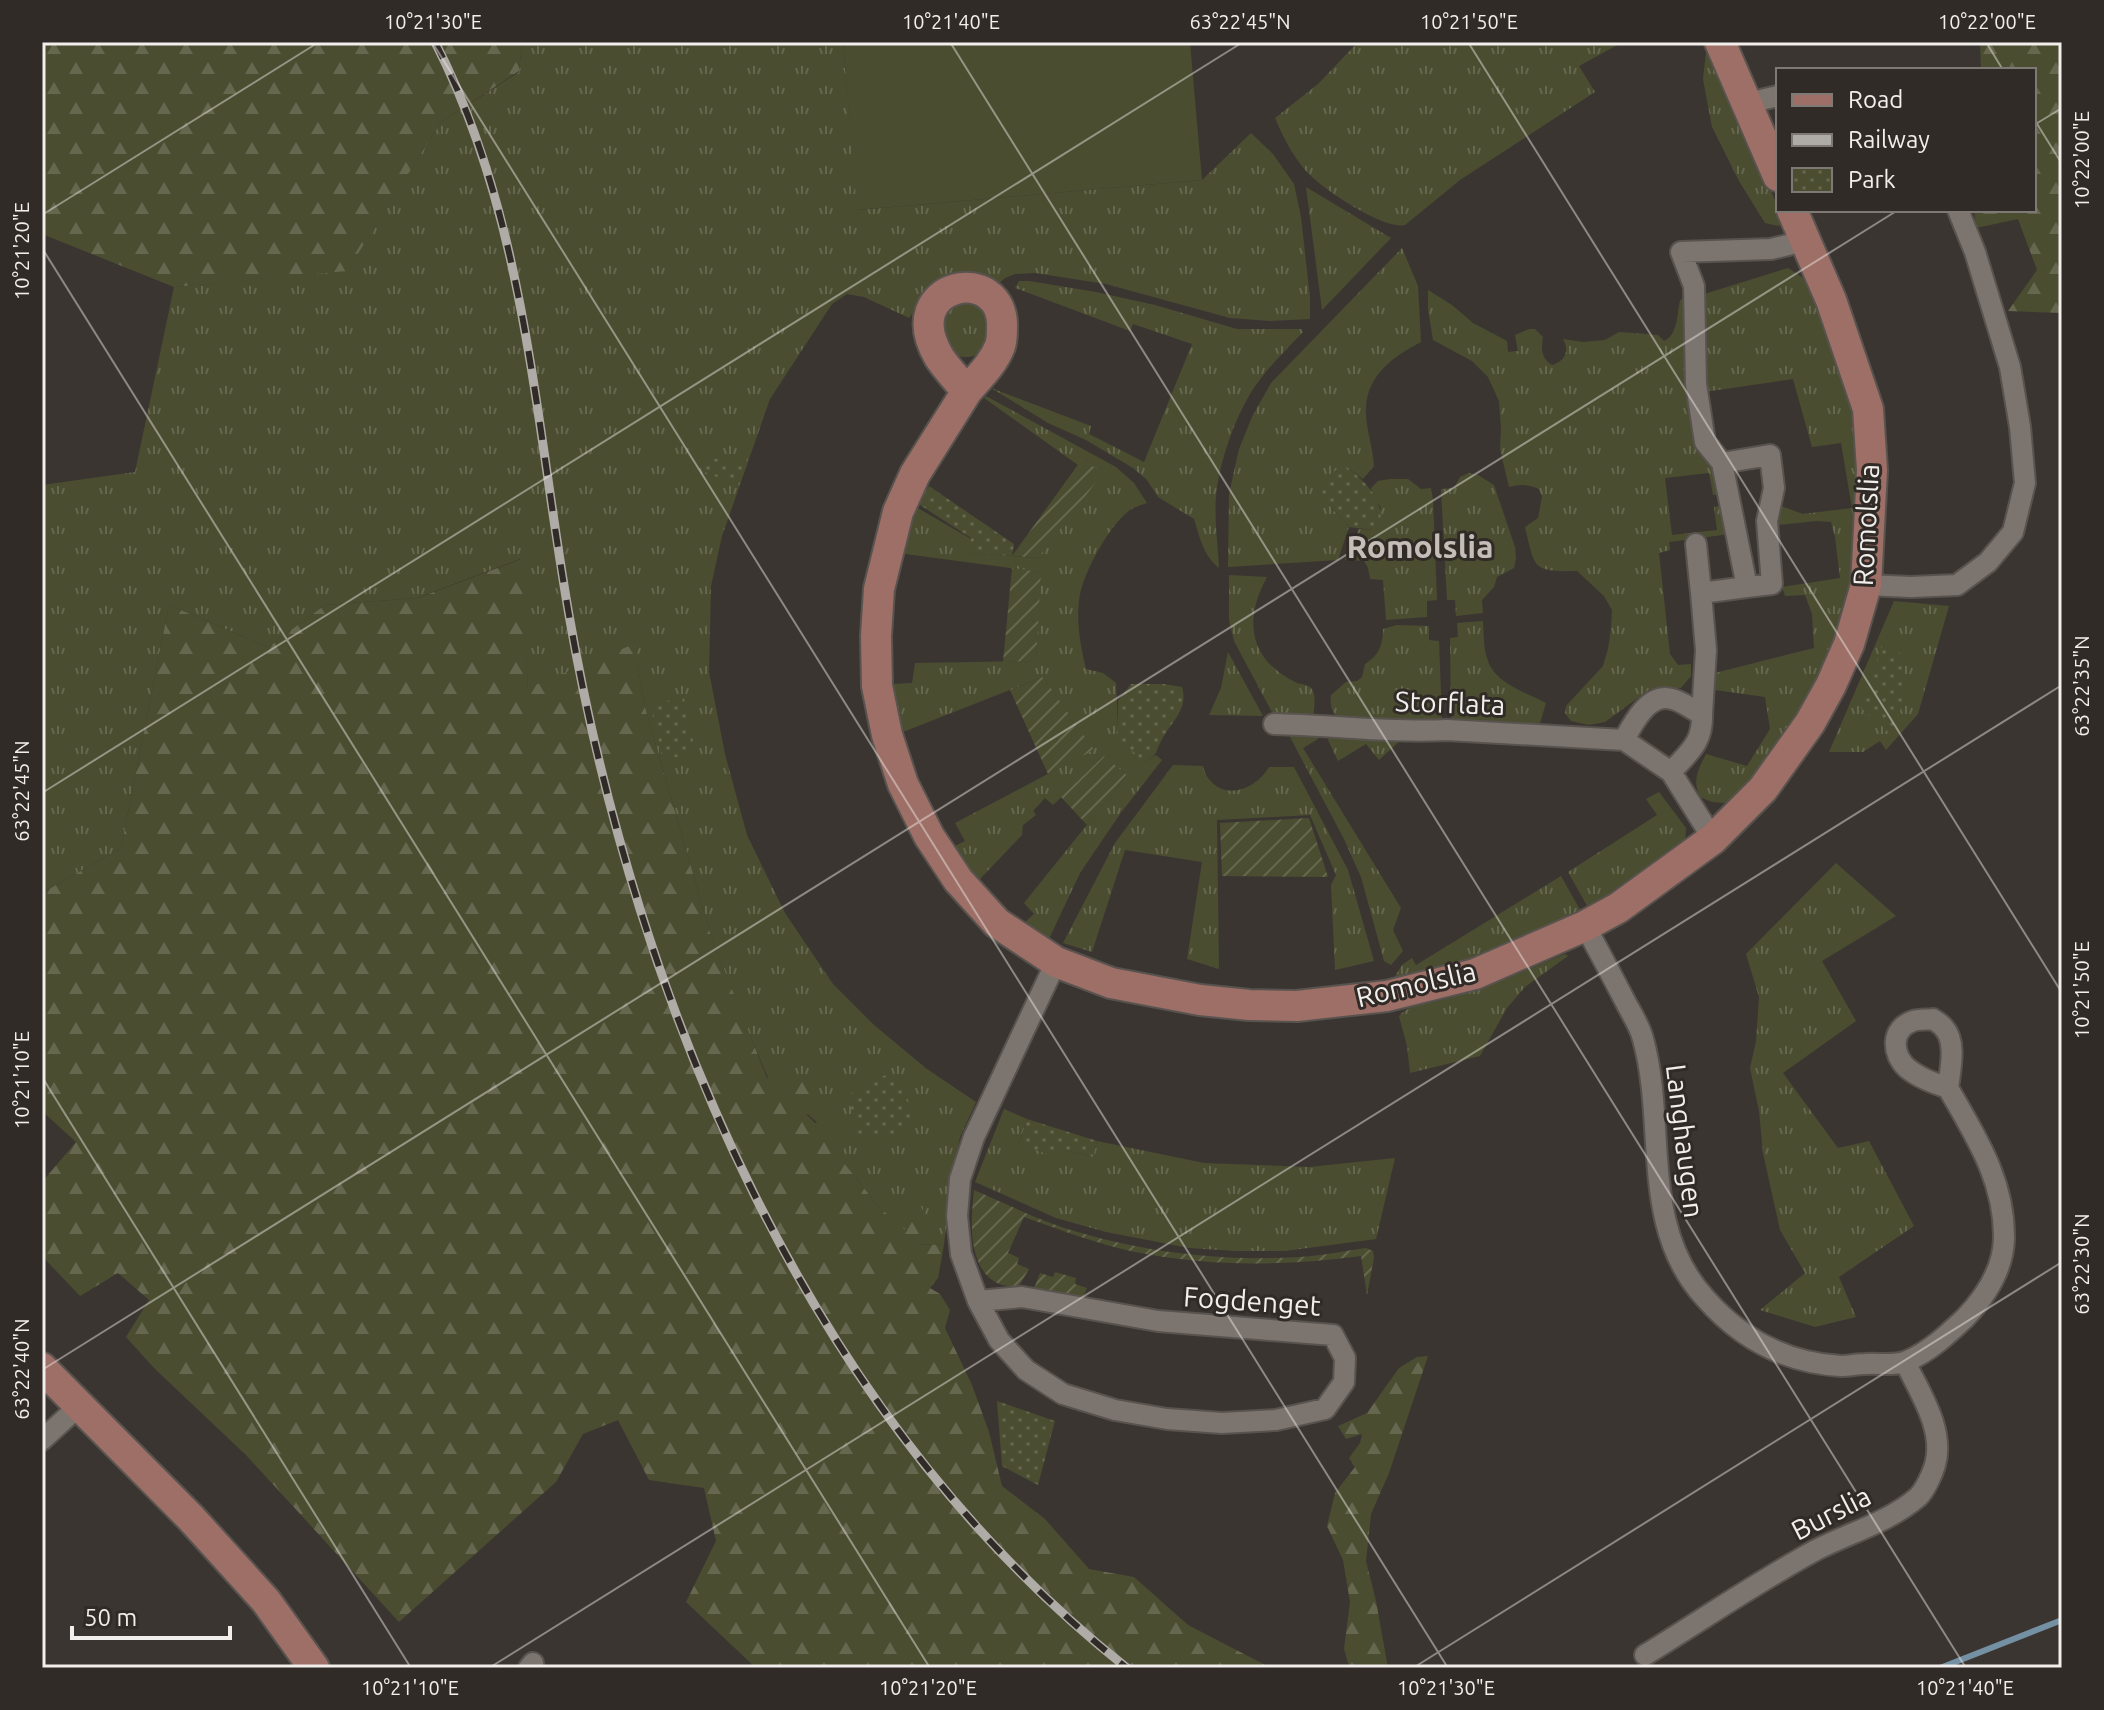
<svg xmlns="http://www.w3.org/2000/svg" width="2104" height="1710" font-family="Ubuntu,sans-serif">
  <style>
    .grass { fill: url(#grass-tufts) }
    .forest { fill: url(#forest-firs) }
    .park { fill: url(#park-dots) }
    .garden { fill: url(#garden-furrows) }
    .pitch { fill: #4a4d30 }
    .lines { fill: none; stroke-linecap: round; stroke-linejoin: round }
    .stream { stroke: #7490a3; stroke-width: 6 }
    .street-casing { stroke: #58534f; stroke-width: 24 }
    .secondary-casing { stroke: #58534f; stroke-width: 34 }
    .street { stroke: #7c746f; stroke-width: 20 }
    .secondary { stroke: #9d6f66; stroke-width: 30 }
    .rail-casing { stroke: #afaba7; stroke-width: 9 }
    .rail { stroke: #312b27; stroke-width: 6; stroke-dasharray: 18; stroke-linecap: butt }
    .ticks { fill: none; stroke: #f2eeeb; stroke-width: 2; stroke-opacity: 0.45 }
    .labels { text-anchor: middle; stroke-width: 6; stroke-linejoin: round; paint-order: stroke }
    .street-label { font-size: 28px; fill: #f2eeeb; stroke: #312b27 }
    .quarter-label { font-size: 32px; font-weight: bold; fill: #c5bdb8; stroke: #312b27 }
    .neatline { fill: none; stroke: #f2eeeb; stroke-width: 3 }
    .ticks-label { font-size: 20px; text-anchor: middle; fill: #f2eeeb }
  </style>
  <defs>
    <pattern id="grass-tufts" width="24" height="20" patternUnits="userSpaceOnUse" patternTransform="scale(2)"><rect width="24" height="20" fill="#4a4d30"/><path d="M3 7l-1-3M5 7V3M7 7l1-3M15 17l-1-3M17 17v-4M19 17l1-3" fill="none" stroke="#65674e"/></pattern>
    <pattern id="forest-firs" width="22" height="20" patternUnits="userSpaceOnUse" patternTransform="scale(2)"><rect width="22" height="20" fill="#4a4d30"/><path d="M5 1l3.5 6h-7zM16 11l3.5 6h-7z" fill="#65674e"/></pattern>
    <pattern id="park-dots" width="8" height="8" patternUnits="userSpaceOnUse" patternTransform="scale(2)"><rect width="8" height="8" fill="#4a4d30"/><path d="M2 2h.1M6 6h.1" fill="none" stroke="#65674e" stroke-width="1.8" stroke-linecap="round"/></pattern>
    <pattern id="garden-furrows" width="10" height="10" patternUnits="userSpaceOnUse" patternTransform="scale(2)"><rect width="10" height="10" fill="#4a4d30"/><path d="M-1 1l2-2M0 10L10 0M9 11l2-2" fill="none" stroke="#65674e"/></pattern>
  </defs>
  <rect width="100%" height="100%" fill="#3b3531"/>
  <path class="grass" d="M522,42h321l15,168 344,-30 49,-47 22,21 21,30 7,33 9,81v21l-40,2 -40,-3 -124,-34 -71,-11 -20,1 -10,4 -9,8 -67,5 -20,27 -45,-21 -17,-3 -15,10 -62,95 -48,137 -11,50 -2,86 16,82 22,81 38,78 48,71 41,41 53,44 49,33 -16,35 -9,44 -7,64 -27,-1 -38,-37 -35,-44v-16l-76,-69 -24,-57 -33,-85 -66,-229 -11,-62 -106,44 -8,-130 -103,39 -92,7 -57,42 -99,-42 -48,243 -79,45v-408l93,-13 39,-185 173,-17 94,-148 78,-50z
    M1358,42h265l-44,24 16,26 -135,88 -55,45c-21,5 -77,-33 -93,-48 -17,-16 -28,-38 -37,-59l43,-34z
    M1711,50l72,169 -4,7 -14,-3 -26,-42 -27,-54 -9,-48 3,-27z
    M1306,187l85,51 -69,72z
    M1402,248l16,38 3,56c-27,14 -54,33 -55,66 -1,19 7,39 8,58l-11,13 -16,-12 -18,38 20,22 -11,33 -110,7 1,-73 10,-45 13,-32 19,-34z
    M1788,268l24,16 29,67 18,85 -4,151 -34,92 -37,61 -44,53 -15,10 -13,-1 -12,-5c-8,-17 -2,-27 6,-43l41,12 23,-37 -5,-32 -57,-8 3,-15 103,-26 -2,-34 -7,-19 -20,1 -3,-9 58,-9 -5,-41 -4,-15 -14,-1 -39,4 3,-19 22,8 49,-6 -11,-65 -29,4 -19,-68 -89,13 -6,-96z
    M1019,281h10l67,11 59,13 82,24h64l2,3c-19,20 -39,39 -53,62 -16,27 -28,62 -33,93 -4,27 1,55 2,81 -16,-13 -19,-30 -25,-49l-36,-22 -11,-17 -14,-12 -47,-28 -38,-17 -57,-35 100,38 -2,8 55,28 48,-118 -59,-20 -3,7 -115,-43z
    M1428,290l24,15 21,18 34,18 1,11 10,-1 -3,-16 14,-6h6l8,8c-2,12 -2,21 9,28 13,-4 18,-14 11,-26l20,3 22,-2 14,-8 39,3 6,6c14,-6 13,-27 16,-41l10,-4 20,161 12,37 -9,1 -4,-22 -44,5 7,57 45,-5 -3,-23 10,-2 6,29 -61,8 1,8 -11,3 11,101 8,11 13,-1v12l-10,12 -31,1 -45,33 -16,3 -18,-4 -6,-8 1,-7 37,-40 5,-17 3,-20 1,-19 -8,-14 -27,-25c-45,1 -42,-2 -52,-44l13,-9 4,-21 -3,-8c-12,-5 -18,-5 -30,-2l-9,-38 1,-20 -2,-28 -11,-24 -16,-16 -39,-21 -5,-31z
    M957,302h19l15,13 -7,36c-13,8 -23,8 -36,0l-6,-36z
    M986,396l130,71 18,16 13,20c-6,2 -13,4 -17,7 -21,15 -49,66 -51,91 -3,22 2,47 7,68l17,4 13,10 2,44 27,35 11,-7 6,5 -42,54 -40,59 -32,68 -24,-18 10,-9 -10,-11 103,-128 -23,-18 -51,48 -8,-7 -12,13 3,4 -13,10 -1,10 -43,45 -26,-33 12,-6 -10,-18 138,-73 -50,-73 -140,55 -12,-48 21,-1 3,-20 121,-2 4,-89 -142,-19 18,-46 55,32 -2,14 69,5 45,-98 -5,5 -94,-67z
    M1469,473l9,2 16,10 21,62 1,11 -2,10 -17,9 -3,10 -12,13 1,13 -27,3 -1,-16h-8l-6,-111 13,-1 6,-11z
    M1390,479h18l13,10 10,-1 2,12 4,100 -10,1v16l-41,3 -3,-40 -13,-1 -2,-11 -4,-7 -19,-1 14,-31 13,1 9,-22 -9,-15 -1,-5 7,-7z
    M1229,575l38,2c-24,44 -18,83 30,106 6,2 13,1 16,8 3,7 1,19 0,26l-38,1 -41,-77 -5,-21z
    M1894,601l55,5 -31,108 -32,36 -6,-9 -17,11h-34z
    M1483,621c1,13 0,28 5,40 8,23 38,31 58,42l-6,20 -5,3 -84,-5 -1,-83 8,-1 -1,-14z
    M1397,625l32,1v14l10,1 3,79 -4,3 -99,-5c-8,-6 -9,-13 -8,-23l15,-13 11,-1 5,-4 3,-13c14,-8 18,-20 18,-35z
    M1228,652l35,64 -54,-1 12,-27z
    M1291,733l24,1 3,5 -15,9 98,160 -8,22 10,21 -12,14 -7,-4 -23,-84 -17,-38 -54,-102z
    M1330,735l74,2 -25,23 -13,-16 -28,17 -10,-21z
    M1173,765l30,1c1,4 2,8 5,12 18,24 49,10 61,-11h25l54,103 26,91 -39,9 -4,-85 5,-10 -26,-60 -93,5 2,149 -32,-10 15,-97 -77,-12 -33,102 -29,-9 52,-100z
    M1659,792l27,36 -1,19 -95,64 -22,-39 89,-57 -11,-16z
    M1836,863l60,53 -74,45 34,60 -73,52 55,75 31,-7 45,85 -75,51 17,40 -41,10 -55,-17 45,-37 -25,-43 -17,-77 -4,-42 -9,-43 6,-27 3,-44 -13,-43z
    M1561,876l22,39 -77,37 -114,29 10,-16 10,-7 4,7z
    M1565,954l3,2 -43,31 -18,21 -27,48 -70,17 -3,-27 -8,-30c8,-10 21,-11 34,-14 46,-11 89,-30 132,-48z
    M1004,1109l23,10 -8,25 47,6 27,7 4,-16 107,22 105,4 86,-9 -19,81 -91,12h-50l-46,-3 -83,-16 -50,-14 -81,-36z"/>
  <path class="forest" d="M42,42h480l-3,29 -78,51 -94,149 -173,16 -132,-53z
    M1980,42h82v271l-54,-2 29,-41 -19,-51 -42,9 -2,-18h60v-140h-53z
    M521,559l7,129 106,-44 11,63 66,229 56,142 52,6 -12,31 8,8 14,-3 15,27v16l35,44 26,23 3,-19 12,-7 9,21 -12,19 27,1 -6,33 -8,10 10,6 10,16 -5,18 27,57 17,47 13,54 43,33 44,50 45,8 54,48 83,43h-515l-70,-66 30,-61 -12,-53 -55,-8 -31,-60 -35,14 -27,48 -157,140 -153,-167 -91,-86 -29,-32 23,-37 -31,-27 -38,23 -38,-40v-74l34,-40 -34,-31v-218l79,-45 48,-243 99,42 57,-42 93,-7z
    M1428,1356l-39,117 -18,41 -5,47 10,40 12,67 -39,-2 -5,-17 6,-47 -7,-42 -16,-34 8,-33 20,-26 -6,-9 11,-15 2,-9 -16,5 -8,-13 29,-13 32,-45 18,-11z"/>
  <path class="park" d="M739,455l9,4 -9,27 -37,-15 7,-15 24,9z
    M1347,467c16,12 38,34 33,55l-8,8 -23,-3 -26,-29 -1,-8 3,-10 12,-11z
    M929,486l85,58 -2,12 -44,-3 3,-15 -54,-35z
    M1883,643l18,11 5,36 -13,46 -32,-28z
    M1131,684h33l18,3c7,23 -12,36 -21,54 -7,14 -2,12 -16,21l-29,-25 2,-10v-26z
    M684,698l11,53 -31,10 -14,-57z
    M887,1075c9,9 24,23 25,37 2,27 -37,29 -55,24 -2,-15 -8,-27 -7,-42 16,-5 19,-15 37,-19z
    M1027,1119l70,22 -4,16 -27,-7 -14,6 -33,-12z
    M997,1401l58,20 -17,64 -36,-19z"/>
  <path class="garden" d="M1082,459l21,14 -65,85 -26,-2z
    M1012,568l29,4 -5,89 -33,1z
    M1043,677l51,73 -46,24 -38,-84z
    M1104,756l23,19 -40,50 -26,-28z
    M1309,818l19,59 -106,-1 -2,-53z
    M974,1190c26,11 52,24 79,34 77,27 165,38 246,33 22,-1 45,-6 67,-9l7,3 1,7 -7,37 -6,-39c-77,10 -149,11 -226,-4 -38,-8 -74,-22 -111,-35l-16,36 11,5 -2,6 12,5 -11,19c-6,-2 -13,-2 -19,-4 -33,-15 -28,-66 -25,-94z
    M1055,1272l21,6 -1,6 12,4 -6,13 -48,-10 7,-18 13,4z"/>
  <path class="pitch" d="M843,42h347l12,138 -345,30z"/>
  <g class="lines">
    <path class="stream" d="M1940,1668l122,-48"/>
    <defs>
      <path id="street" d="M1748,103l30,-7
        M1722,463l48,-8 4,33 -7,33 5,63 -25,3
        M1696,544l5,49
        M1866,585l45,2 46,-2 31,-23 25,-30 12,-49 -5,-56 -10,-60 -35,-115 -17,-42
        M1702,714l4,-64 -5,-57 46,-6 -25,-124 -17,-21 -9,-58 -2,-98 -13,-34 90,-3 34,-8
        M1274,724c57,1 115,9 173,6l177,10 47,32 42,67
        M1624,740c9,-17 25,-48 48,-41 10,2 20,11 30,15 1,29 -13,38 -31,58
        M1585,926c14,25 27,50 40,75 6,12 15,25 18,38 24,86 -4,187 62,259 36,41 82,65 136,68 8,0 16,-2 24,-2 13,-1 31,2 42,-3 22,-9 41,-27 58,-43 21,-22 38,-48 39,-79 1,-58 -28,-102 -56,-151 -14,-5 -29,-10 -41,-20 -15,-14 -17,-39 6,-47 6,-2 14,-1 20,-2 4,3 8,5 11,9 13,14 6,43 4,60
        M978,1301l44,-4 136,24 175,14 12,23 -1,24 -19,27 -49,11 -54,3 -55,-4 -52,-9 -52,-16 -37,-24 -27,-30 -21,-39 -17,-47 -4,-38 3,-37 14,-42 82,-175
        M42,1440l38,-35
        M1645,1655c57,-35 112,-73 171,-105 33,-17 73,-28 102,-53 7,-7 14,-22 17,-32 10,-35 -15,-72 -30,-103
        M529,1668l4,-5"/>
      <path id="secondary" d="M1720,42l58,134
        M967,391c12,-14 26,-27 33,-45 2,-6 2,-12 2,-18 3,-66 -107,-47 -63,29 8,12 18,23 28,34l-52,83 -17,38 -19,77 -3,47 1,50 10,49 16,49 26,52 29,44 39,43 59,39 55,21 89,17 49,5 48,1 90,-10 88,-22 110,-48 33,-18 95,-69 50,-50 47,-66 21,-38 18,-41 17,-59 6,-115 -4,-61 -37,-109 -39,-90
        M42,1368l148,149 76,84 48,67"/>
    </defs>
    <use href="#street" class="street-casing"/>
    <use href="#secondary" class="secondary-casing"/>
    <use href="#street" class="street"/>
    <use href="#secondary" class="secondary"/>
    <defs>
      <path id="rail" d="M435,42c91,177 100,380 134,573 68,391 239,801 558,1053"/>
    </defs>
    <use href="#rail" class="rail-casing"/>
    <use href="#rail" class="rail"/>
  </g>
  <path class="ticks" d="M432,42l1016,1626M950,42l1016,1626M1468,42l594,951M1986,42l17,28M2034,119l28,45M2034,125l28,-17M42,215l277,-173M42,248l888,1420M42,793l1201,-751M42,1077l369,591M42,1370l1856,-1160M489,1668l1573,-983M1413,1668l649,-406"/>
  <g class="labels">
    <g class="street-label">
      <text transform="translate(1866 525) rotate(-87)" y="10">Romolslia</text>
      <text transform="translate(1450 703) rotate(2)" y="10">Storflata</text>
      <text transform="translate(1416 984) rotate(-13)" y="10">Romolslia</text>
      <text transform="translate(1685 1141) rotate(83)" y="10">Langhaugen</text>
      <text transform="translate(1252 1301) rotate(4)" y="10">Fogdenget</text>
      <text transform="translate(1831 1513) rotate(-27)" y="10">Burslia</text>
    </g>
    <g class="quarter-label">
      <text x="1420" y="558">Romolslia</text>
    </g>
  </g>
  <rect width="2104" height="1710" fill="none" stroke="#312b27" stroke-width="88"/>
  <rect x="1776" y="68" width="260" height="144" fill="#312b27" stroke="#7e7975" stroke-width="2"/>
  <rect x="1792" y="94" width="40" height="12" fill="#9d6f66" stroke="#7e7975" stroke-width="2"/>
  <text x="1848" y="108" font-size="24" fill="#f2eeeb">Road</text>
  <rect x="1792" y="134" width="40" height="12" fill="#afaba7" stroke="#7e7975" stroke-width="2"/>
  <text x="1848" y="148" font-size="24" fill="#f2eeeb">Railway</text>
  <rect x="1792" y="168" width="40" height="24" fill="url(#park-dots)" stroke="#7e7975" stroke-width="2"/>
  <text x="1848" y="188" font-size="24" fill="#f2eeeb">Park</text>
  <path d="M72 1626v12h158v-12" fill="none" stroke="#f2eeeb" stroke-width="4"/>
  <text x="84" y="1626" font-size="24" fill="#f2eeeb" stroke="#312b27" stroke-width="6" paint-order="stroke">50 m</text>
  <rect x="44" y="44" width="2016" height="1622" class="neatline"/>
  <g class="ticks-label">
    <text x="433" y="29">10°21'30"E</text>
    <text x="951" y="29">10°21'40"E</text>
    <text x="1240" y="29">63°22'45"N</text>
    <text x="1469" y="29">10°21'50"E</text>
    <text x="1987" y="29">10°22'00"E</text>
    <text transform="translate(2082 160) rotate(-90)" y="7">10°22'00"E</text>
    <text transform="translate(22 251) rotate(-90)" y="7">10°21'20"E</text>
    <text transform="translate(2082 686) rotate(-90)" y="7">63°22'35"N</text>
    <text transform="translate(22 791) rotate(-90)" y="7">63°22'45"N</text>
    <text transform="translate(2082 990) rotate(-90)" y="7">10°21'50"E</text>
    <text transform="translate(22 1080) rotate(-90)" y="7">10°21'10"E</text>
    <text transform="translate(2082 1264) rotate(-90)" y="7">63°22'30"N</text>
    <text transform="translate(22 1369) rotate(-90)" y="7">63°22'40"N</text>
    <text x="410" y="1695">10°21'10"E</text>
    <text x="928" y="1695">10°21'20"E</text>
    <text x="1446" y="1695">10°21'30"E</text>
    <text x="1965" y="1695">10°21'40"E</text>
  </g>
</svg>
